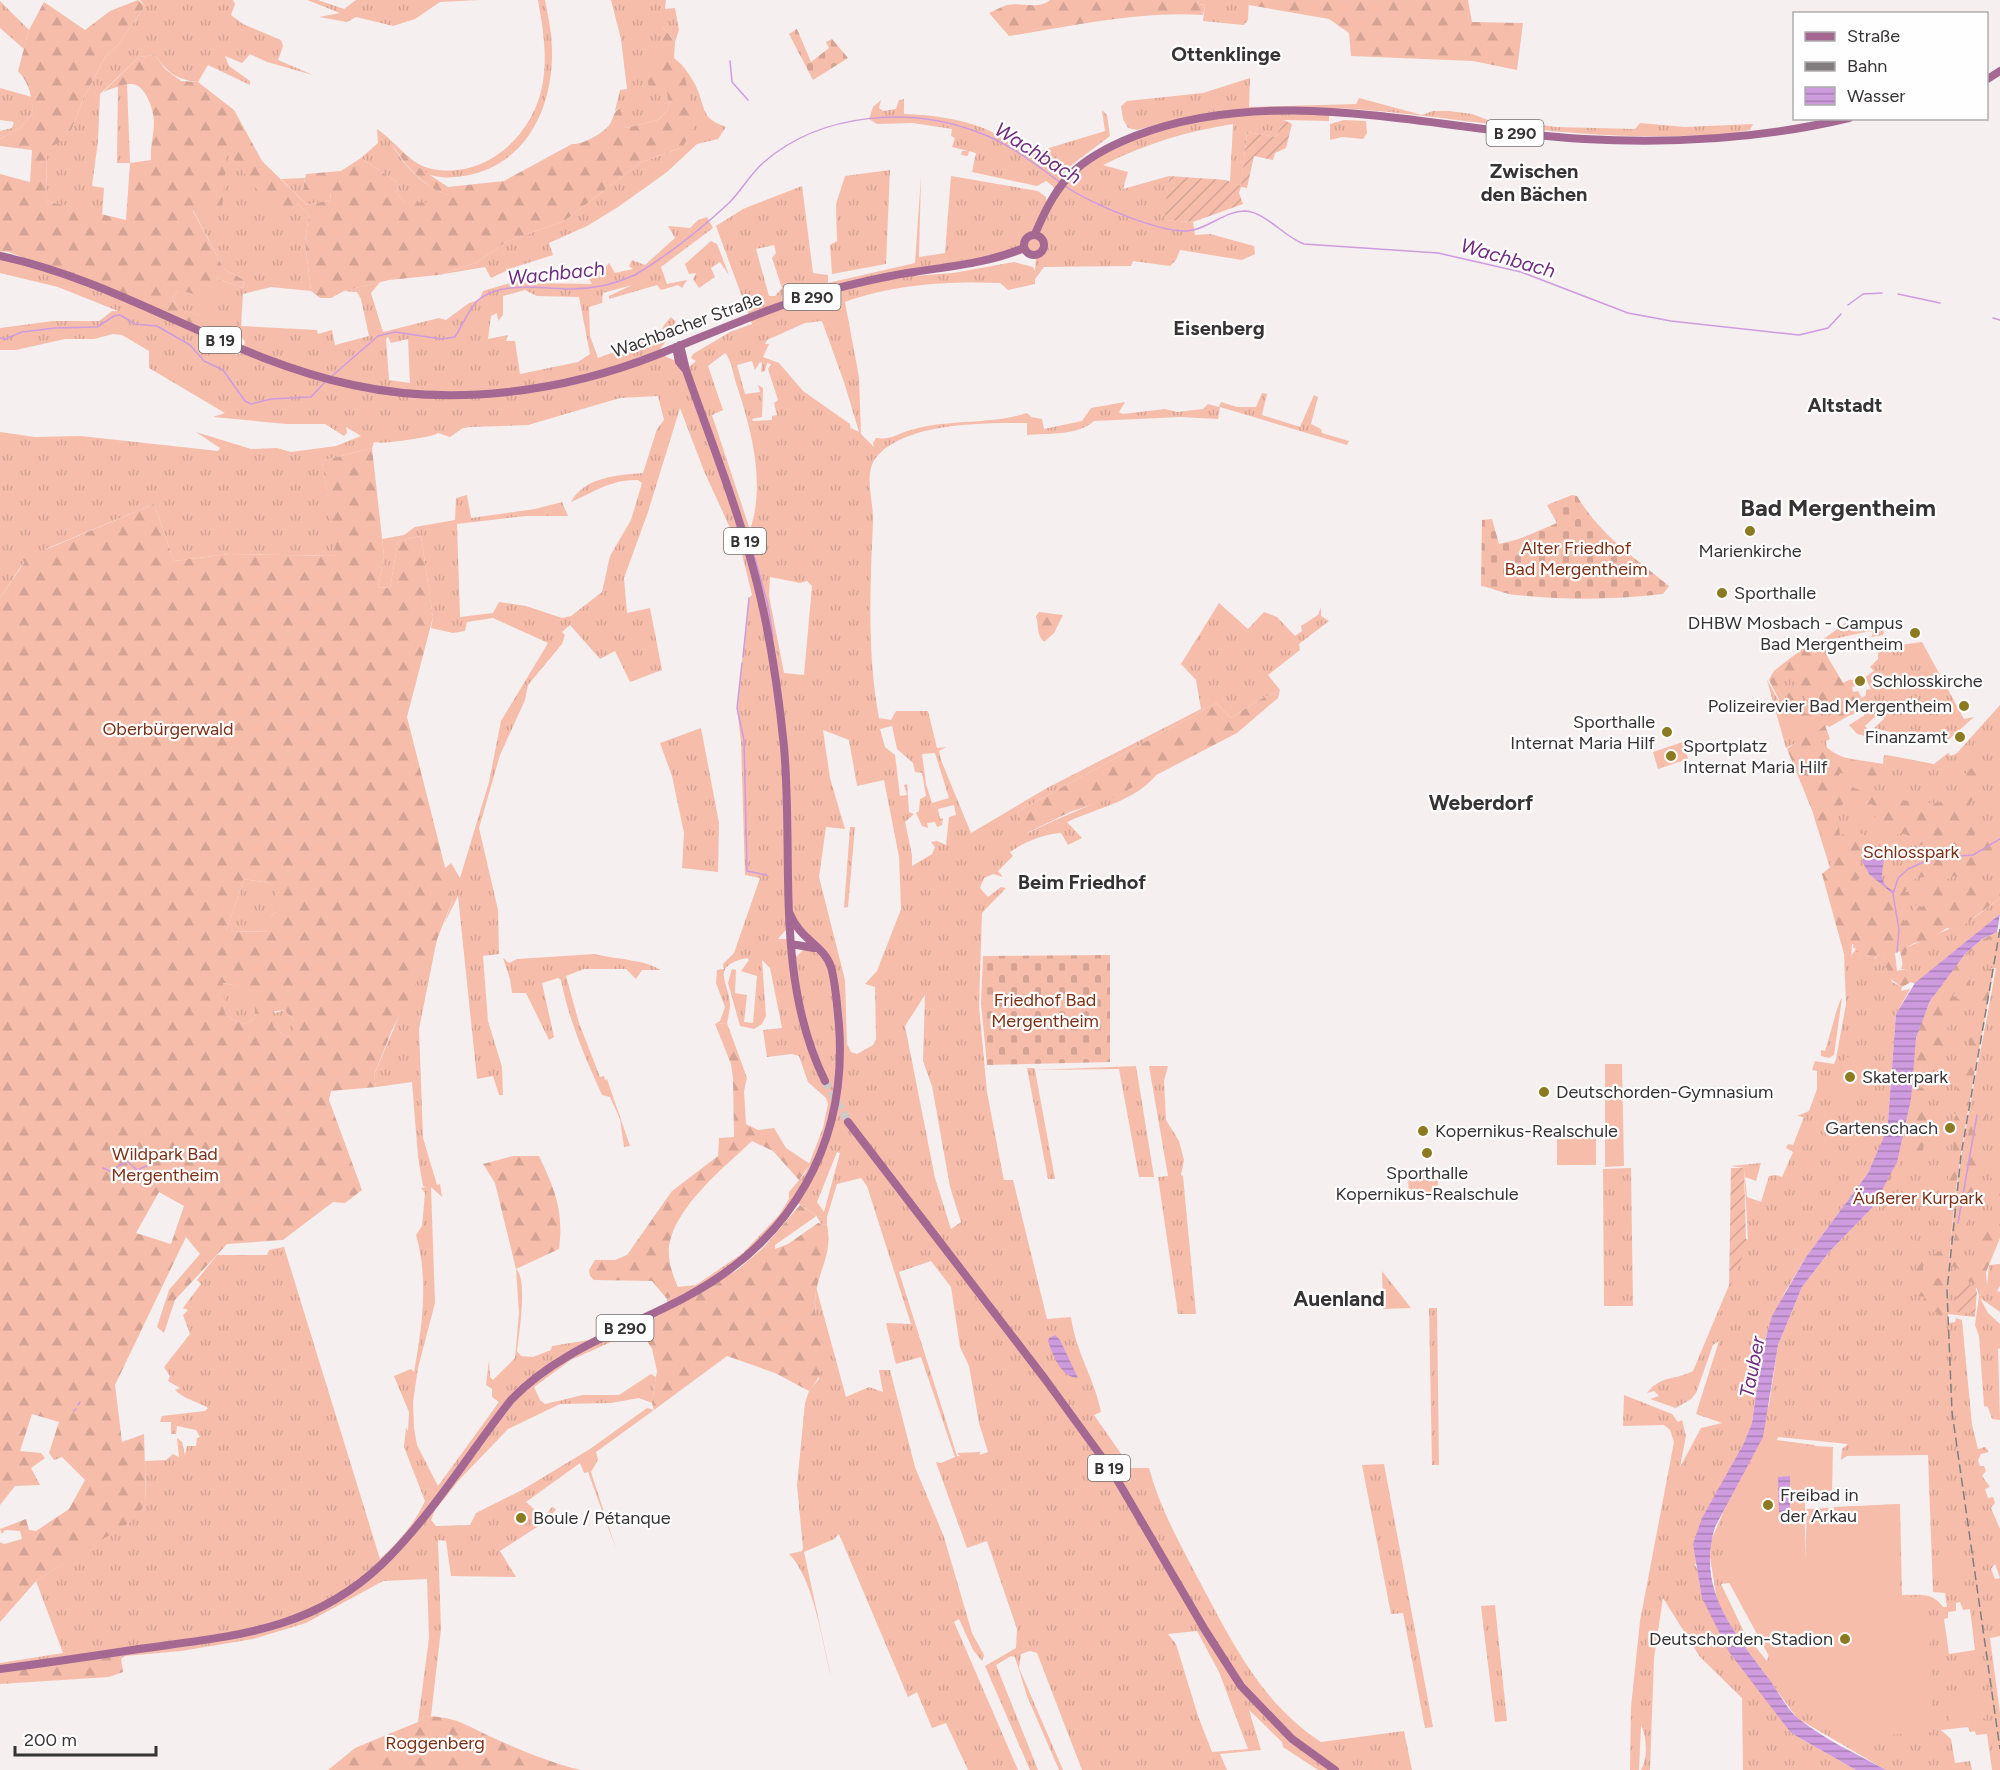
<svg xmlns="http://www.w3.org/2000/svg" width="2000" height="1770" font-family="Figtree,sans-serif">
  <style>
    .grass { fill: url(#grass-tufts); fill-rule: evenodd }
    .forest { fill: url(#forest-firs); fill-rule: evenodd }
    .cemetery { fill: url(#cemetery-stones) }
    .garden { fill: url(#garden-furrows) }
    .pitch { fill: #f6bdab }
    .water { fill: url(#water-rules) }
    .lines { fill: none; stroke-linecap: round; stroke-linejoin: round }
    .stream { stroke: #cf9bdf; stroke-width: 1.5 }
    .primary-tunnel { stroke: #cfc9ca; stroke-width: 8; stroke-dasharray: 8 4; stroke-linecap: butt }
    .primary { stroke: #a46892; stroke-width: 8 }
    .rail { stroke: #827e7f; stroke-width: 1.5; stroke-dasharray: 9 4.5; stroke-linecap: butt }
    .poi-dot { fill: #8b7a20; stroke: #fffefe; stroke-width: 2 }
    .labels { text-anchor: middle; stroke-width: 4.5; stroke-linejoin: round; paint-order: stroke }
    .shield { fill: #fffefe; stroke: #727071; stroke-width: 1.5 }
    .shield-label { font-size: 16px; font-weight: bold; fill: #363334 }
    .street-label { font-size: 18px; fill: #363334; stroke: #fffefe }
    .park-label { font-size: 18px; fill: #7c3016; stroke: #fffefe }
    .poi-label { font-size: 18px; fill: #363334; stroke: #fffefe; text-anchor: start }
    .neighbourhood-label { font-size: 20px; font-weight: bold; fill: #363334; stroke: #fffefe }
    .water-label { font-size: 20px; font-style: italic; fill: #6e2e7f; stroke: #fffefe }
    .quarter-label { font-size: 21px; font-weight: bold; fill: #363334; stroke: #fffefe }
    .district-label { font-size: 24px; font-weight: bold; fill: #363334; stroke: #fffefe }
  </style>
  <defs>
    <pattern id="grass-tufts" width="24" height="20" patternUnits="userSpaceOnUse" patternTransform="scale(1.5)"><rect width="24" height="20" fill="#f6bdab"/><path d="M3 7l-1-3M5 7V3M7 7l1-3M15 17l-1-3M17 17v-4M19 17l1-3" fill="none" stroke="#d4a394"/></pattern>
    <pattern id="forest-firs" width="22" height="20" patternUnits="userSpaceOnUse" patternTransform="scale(1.5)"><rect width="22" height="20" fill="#f6bdab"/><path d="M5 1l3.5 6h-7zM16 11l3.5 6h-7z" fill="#d4a394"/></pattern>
    <pattern id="cemetery-stones" width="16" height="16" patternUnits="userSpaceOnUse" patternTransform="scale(1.5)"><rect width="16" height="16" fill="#f6bdab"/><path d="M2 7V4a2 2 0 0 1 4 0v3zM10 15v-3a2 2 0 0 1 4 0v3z" fill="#d4a394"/></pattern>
    <pattern id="garden-furrows" width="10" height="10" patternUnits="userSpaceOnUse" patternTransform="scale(1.5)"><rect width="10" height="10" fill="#f6bdab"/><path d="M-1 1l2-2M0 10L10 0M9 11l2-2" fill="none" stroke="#d4a394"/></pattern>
    <pattern id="water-rules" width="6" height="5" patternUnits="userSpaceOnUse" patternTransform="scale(1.5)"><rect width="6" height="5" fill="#cf9bdf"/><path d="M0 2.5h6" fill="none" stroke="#a97fb6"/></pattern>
  </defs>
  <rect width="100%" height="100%" fill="#f5eff0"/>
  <path class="grass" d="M140,0h93l2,4 -4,11 12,9 38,16 2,6 -5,14 35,15 -46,-13 -17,-8 -8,9 -17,-7 4,10 21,15v4l-42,-20 -10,17c-21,-2 -31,-10 -43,-27l-16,2 -39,37 -2,47 -6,45 12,2 -2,27 -56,-14 1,-54 24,-16 12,-32 22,-42 13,-12 27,-39z
    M307,0h11l26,9 12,-9h123l-39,2 -25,17 -22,7 -37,-9 -9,5 -28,-5 21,-4z
    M538,0h7c3,16 7,33 7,50 1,52 -21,107 -75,123 -14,4 -35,7 -49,1 -16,-7 -26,-23 -38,-33 13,24 33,46 59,54v8h-43l-8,-8 -1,-13 -36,-24 17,-15 -1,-14c17,11 32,34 51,39 55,14 104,-31 114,-81 6,-30 1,-58 -4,-87z
    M611,0h55l-1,9 10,-1 4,22 -4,12 -13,-16 7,83 -11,11 -32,8 -7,-20 -4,3 5,-21 7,-1 -6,-50z
    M1198,0h51l-1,20 -4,5 -41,-4 2,-16 -6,-1z
    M0,1l29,29 -5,19 -24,-21z
    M682,65c6,8 13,17 16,26 8,21 4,27 28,36l-8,12 -21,5 -30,28 -49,35 -31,19 -38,17 4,12 -41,13 -21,10 -6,-11 -47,8 38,-12 30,-21 58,-21 76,-58 43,-16 2,-66z
    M1250,78l-1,29 107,-3 3,-6 63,17 11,-4h16l23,3 16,6 30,1 37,6 80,2 5,-6 45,4 68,-3 -3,6c-34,7 -68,6 -103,6 -99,0 -196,-20 -294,-27 -72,-4 -146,1 -216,21l-9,-2 -5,-9 -2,-13 6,-5 76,-8z
    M127,84l3,79h-13l1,-77z
    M0,88l32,9 1,17 -13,14 -20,11v-8l12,-3 2,-6 -14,-2z
    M904,99v15c28,1 53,4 79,14 19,7 30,22 51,22l6,6 -1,-5 66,-20 -3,-21 5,5 3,21 -41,31 -5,6 8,5 9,-12 69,-36 107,-18h72v9l-45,-1 -8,17 -29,-5 -6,55 -11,-5 3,-58c-46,7 -88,20 -130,41l25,7 -5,17 46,-13 -4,44 28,2 2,13 15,-1 44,12 1,8 -13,6 -62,-10 -4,10 -6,6 -37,-5 -2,5 -87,1 -9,12v5l-27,6 -8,-7c-51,-2 -107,1 -155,19l14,75 2,57 13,13 -1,-4 3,-5c16,2 20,-4 35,-8 37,-11 80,-5 116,-17l4,4 11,2 2,10 38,-8 9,-13 34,-6 -6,10 4,2 42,-5 12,3 26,-3 5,-5 11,3 2,-5 16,5h19l6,-14 5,1 -5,21 38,12 14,-32 4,2 -7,27 10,5 1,4 27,8 -2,4 -127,-38 -2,12 -37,-2 -87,4c-16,15 -47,12 -67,14v-12c-42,0 -118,-1 -149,32 -16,17 -4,46 -5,67 -3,65 -6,131 6,196l12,2 5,-9h32l9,37 9,-1 -7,4 2,9 30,73 76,-45 154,-79 -5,-29 -15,-16 38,-61 29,26 16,-17 13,5 18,19 7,-5 -1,-5 17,-11 3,-8v9l8,5 -30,23 1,6 -32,25 12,15 -23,11 -26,17 -15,-15 -199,109 11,21c43,-21 87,-37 129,-59 -21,27 -60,34 -90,48l15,16 -14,7 -7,-12c-17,1 -37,9 -51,19l3,4 -15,15 5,6 -10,-3 -9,4 -4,10 8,9 13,-10 5,1 -24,25 -3,93 8,86 15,79 2,9h9l34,139 24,-2c5,36 23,60 30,95l-7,3 37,53h18c11,41 32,78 52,116 33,62 60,118 120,158l83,-11 8,39h-94l-35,-23 -1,-5 -33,-32 12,40 -41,4 7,16h-145l-45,-117 -7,-2 -9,3 -2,14 44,102h-4l-32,-74 -12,-39 -4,-1 -15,9 42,105h-8l-45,-104 31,-18 1,-19 -30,-88 -20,7 -30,-83 -1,-3 5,1 14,-6 -34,-100 -25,7 -1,-3 -9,-38 25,1 -44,-138 -6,-8 -24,6 -10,33v8l-6,-1 -5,-9 -20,-13 -66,67 -89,51 -1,9 -69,31 -37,27 6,13 5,4 38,-9h36l32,-21 5,3 -4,26 -13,-5 -28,5 -51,1 -52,25 -48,50 -25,31 -4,10 5,6 34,-1 6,-12 46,-23 68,-41 57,-41 7,2 -58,42 2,8 -7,12 25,77 -28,-77 -4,1 -4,-10 -54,39 8,7 -2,10 4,-4 2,4 7,-3 7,-9 4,2 -8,11 -48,31 16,26 -65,-1 -5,-35 -8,-1 3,89 -10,87h-7l-6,6 11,-84 -2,-59 -44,2 -77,42 -53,16 -72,12 -56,5 -4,3 -1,-6 -120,16v-6l63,-10 -27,-72 96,-61 14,-16 -1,-43 21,-1 7,-6 6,3 -2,-19 5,4 3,13 2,-9h9l1,-8 3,-1 -4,-7 -19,-4 -1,8h-5v-12h-11l2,-6 43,-5 3,-3c-10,-6 -26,-10 -33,-18l5,-2 -12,-7 2,-5 -6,-9 26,-33 -7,-19 5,-5 -5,-2 18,-24 -4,-4 20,-25h50l2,-5 15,-3 96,312c18,-16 35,-36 45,-58l-21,-54 2,-19 2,3 1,-19 -15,-36 17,-7 3,3c8,-45 15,-92 2,-137l6,-9 3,-33 -4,-5 5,-1 -3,-1 -5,-29 -6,-75 -36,5 -2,-12 32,-75 31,-61 -18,90 4,109 14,47 3,-1 2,13 -11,-10 4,116 -17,65 -5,34 1,26 3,17 21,41 61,-84 -7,-5v-8l-6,-4 3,-25 1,17 3,3 22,-22 4,-45 -3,-44c12,10 3,65 1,82l4,5 12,1 18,-7 1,-4 37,-6 78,-37v-4l12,-7 -2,-5 19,-2 47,-32 36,-38 10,-16v-7l17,-20 17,-44 5,-24 -2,-6 -18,-16 -9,-26 -7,-2 -25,3 -4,-27 19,-2 -12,-60 -8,-8 4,56 -4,8 -8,5 -14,-3 -12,-43 4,-14 4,1 -1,23 12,2 -3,27 9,1 4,-47 -16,-5 8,-11 -2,-2c-38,8 -18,24 -17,46 0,6 -2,14 -3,19l-12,1 5,-3 5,-14 -9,-24 1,-13 7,-1 -1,-5 11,-11 26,-75 -15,-3 -4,-133 -4,-34 12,-110 3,-3 -10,-41 -38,-83 -24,-63 -32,104 -24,66 3,35 23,-5 12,62 -32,12 -15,-31 -15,8 -30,-34 -8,7 3,3 -3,9 -34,41 -3,15 -25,55 -21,73 19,82 1,44 -16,2 5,65 14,46 1,28h-4l-6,-19 -16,3 -19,-183 -14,28 9,-25 -9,-30 7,-6 9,15 29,-96 12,-61 47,-78 -55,-25 -26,4 -2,9 -12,2 -22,-5 2,-11 -12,-81 -23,5 -8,47 -12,-1 6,-31 -2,-17 22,-4 11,-8 40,-7 1,-22 11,-3 4,23 64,-9 27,-7 6,14h-42l-69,8 3,93 33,-4 6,-11 27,4 36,12 9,-2 31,-24 8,-36 21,-36 11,-37 -4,-3c-26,-1 -44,12 -67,22 13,-25 47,-27 72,-29l14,-44 7,-9 -6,-24 -38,2 -92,27 -57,2 -8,1 -13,9 -12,-4c-4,4 -58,12 -64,9l-2,6 -50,13 16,95 -109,-2 -55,7 -20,-57 -106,44 -24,14 -24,36v-166l35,5 46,-1 137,15 2,-3 -24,-16 55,17 26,-1 14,4 45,-6 25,-10 -15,-9 1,6 -3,3 -19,-12h-39l-73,-7 12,-4 -76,-45v-17l-27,-16 -9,-1 -19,5h-29l-49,11h-16v-22l53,-7h46l13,-10h6l-60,-24 -58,-14v-22l39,15 174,54 -34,-11 -7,-11 7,-8 37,-12 27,10 1,-8 -20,-11 -31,-59 34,-60 53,68 18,-14 11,10 -4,28 6,49 -40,-4 -28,7 -2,32 76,4 1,4 14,-4 3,15 34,-9 -8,-37 -4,-7 -13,-1 36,-9 -9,11 12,39 56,-14 7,2 23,-17 10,-3 4,-9 40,-12 5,4 64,1 -6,-10 16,-3 7,-8 6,10 18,-4 -4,-3 3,-6 13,5 30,-27 -7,-12 22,2 8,-8 9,-3 6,11 -52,39 6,17 20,-4 -5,8 -4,-3 -17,5 -4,-5 -48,14v-3l23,-11 -29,8 -1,10 -13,4 1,29 8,22 62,-23 4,-10 7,-8 5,5 -10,10v9l-9,12 22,9 7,8 10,-9 -5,-3 2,-4 37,-22 22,-8 -36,-98 27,-17 59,-23 11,87 15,2v8l87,-20 6,-87 -2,81 26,-4 6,-77 87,15 8,6 1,9 10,-6 -4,-14 -7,-5 -9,5 -65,-14 4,-19 -7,-2 -1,5 -7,-1 1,-4h6l-16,-4 3,-9 -4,-2 1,-7 -39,-6 -36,1 -8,-5 4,-12 8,-7 -2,8 4,3 13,-2 3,-9zM774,245l2,8 -4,5 10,30 -7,8h-6l-13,-47zM1023,247l4,6 9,3 -1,15 -2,-4 -19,-5 -61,11 -39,3 -4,-3 98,-18zM525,290l12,6 42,1 11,57 -12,8 -58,12 -5,-33h-9l2,-6 -20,4 3,-23 6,-3 1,8 5,-6v-19zM822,321l22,61 15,50 -8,-4v3l-1,-7 -47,-33 -24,-28 -16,-6 6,-13h-4l2,-4 38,-17zM182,323l54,20 5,-7 4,6 -1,3 15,11 -18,-3 -5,2 -2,-5zM388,337l3,6 17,-4 2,44 -21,-3 -3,-41zM725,353c6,6 8,20 11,30 15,45 30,100 14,147l-38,-115 11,-5 -15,-44zM752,361l3,9 5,-8 2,1 -1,9 4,-1 2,-8 4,1 -3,5 10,31 -4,3 3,12 -5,1v4l-19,1 -1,-2 10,-2 1,-29 -5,-3 2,7 -15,2 -8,-29zM770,577l30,6 7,-2 5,5 -8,89 -20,-2 -15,-77zM892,726l5,23 16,14 2,9 7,1 4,23 -6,3 -1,12 -3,2 6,13 6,2 -1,-5 8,-1 2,5 5,-2 1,-7 -3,1 -2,-10 16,-4 2,10 -7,2 -3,28 -9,-4 -6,1 4,5 -3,7 -20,12v-11l-7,-33 9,-8 -5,-2 -2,-28 -3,1 3,10 -7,1 -5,-41 -10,-8 -5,-18zM823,730l26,10 8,46 27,-6 15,77 2,52 -24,62 -12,13 10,3 1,52 -3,6 -16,9 -6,-2 -4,-8 -2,-64 -26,-103 7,-50 19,2 -15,-51zM935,753l14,45 -17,5 -6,-19 -4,-30zM790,925l25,23h-10l-11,11 -4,-20h-12zM925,995l-2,66 9,25 18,101 11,35 -10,7 -16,-51 -30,-152zM837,1152l3,1 -16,59 -7,-10zM931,1261l20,26 9,60 9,19 10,57 9,29 -8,3v-3l-23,1 3,3h-3l-58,-184zM1197,1631l22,41 29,77 -36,3 -14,-36 -22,-72 -8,-10z
    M1344,120l22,1 1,12 -4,6 -21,-2 -12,3v-16z
    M890,170l-4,94 -54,10 -2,-29 7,-4 -1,-37 9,-28z
    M305,178l-2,12 28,2 -1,8 -23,5 -26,-26z
    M711,241l6,3 12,31 -9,-13 -9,6 4,9 -16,11 -6,-9 3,-6 -7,1 -4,-10z
    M1852,618c13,1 26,0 32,14l-1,3 -12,2 2,-4 -3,-2 -46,10 3,15 16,27 12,-4 1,7 -4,1 1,5 5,-1 4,7 4,-3v-5l5,-1 -6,-12 9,-6 -4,-4 8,-8v-7l15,-6 29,-4 42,77 10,-2 -27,24 -4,-6 -10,6 -4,-6 -17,2 -38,-9 10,-9 -5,-6 -14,13 5,5 -5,5 -8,-2 -8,-9 16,-10 -1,-4 -3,-2 -9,6 -12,-1 -16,14 4,27 55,9 1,-9h3l47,9 14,-11 3,3 6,-3 43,-48v190l-147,62 18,-2 3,4 9,-7 9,30 10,5 -1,4 9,-2 -14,25 -8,107 -4,18 -16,34 -62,84 -21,35 -22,51 -4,33h-7l6,3 -6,44 -57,142 77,141 19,27 65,37h-113l-1,-72 -42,-41 -37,-59 -9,60 -4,112h-9c7,-13 6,-32 0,-45l-2,45h-9l1,-63 9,-86 34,-179 -4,-12 -6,-5 -41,1 1,-31 48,19 6,8 4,-2 4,16 -6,31 21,-39 21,-5 -26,-9 23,-73 -6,4 -17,48 -5,6 -15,9 -26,-9 9,-3 -5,-5 -7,2c14,-18 26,-12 46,-22l55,-131 -4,-72 -13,-2 30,-3 -5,18 -11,-4 2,20 14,5 8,-26 7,-1 6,2 11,-25 -7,-4 2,-4 5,1 11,-28 -7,-1 12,-5 8,-22v-18l-5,-1 3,-9 19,3 2,-5 10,-55 -2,-50 6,3 6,-8 -3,-2 -3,6 4,-9 -40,-127 -14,-67 -4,-7 -10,5 -19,-68 13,23 -8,-29 3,-4 4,2z
    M701,728l18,95 -1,49 -36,-4 2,-35 -12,-57 -12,-33z
    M850,827h5l-7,80 -4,1z
    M244,879l25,4 8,5 -1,24 -6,4 1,16 -45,-1z
    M2000,898v16l-74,61 -11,9 -4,-2v-7l-5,-6h-5l7,-22 66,-29z
    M2000,931v290l-18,51 2,14 -8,2 -1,29 -27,-3v9l7,-1 1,-4 6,2 10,105 6,24 7,-2 4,5 -8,2 -3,6 2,6h4l2,5 -4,5 8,11 -5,2 3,9 5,-1 2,6 -4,5 9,21v49l-5,-14 -4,5 4,10 5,-1v58l-10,2 10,75v57h-8l-5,-36 -11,1 -1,-4 -5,1 -2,-5 -27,3 10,9 4,24 15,-2 2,9h-86l-89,-52 -66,-90 -14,-27 -7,-44 1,-16 58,-136 9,-60 24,-58 27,-35 44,-45 5,4 52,-210 35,-47 17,-15zM1991,968h5c-20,114 -49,229 -48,346l-3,-48 21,-159zM1778,1437l70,7 -6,5 -1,11 6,-4 81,-1 5,137 12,1 2,14h-4c-10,-15 -24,-12 -41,-12l-2,-91 -66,3 -48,126 -13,6 -6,22 -22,-27 -24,-50 82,-10 2,-4v-44l-3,-37 13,-44 -38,-5zM1960,1602l3,8 7,-1 5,41 -26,4 -5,-35 4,-1v-6l8,-1v-8z
    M595,954c18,5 53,6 65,16h-18l-6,9 -10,-10h-42l-18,7 13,47 21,54 4,-1 1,4 2,-1 23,67 -6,1 -4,-28 -10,-22 -8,-2c-17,-38 -33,-74 -41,-115l-3,-2 -16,5 12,54 -5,3 -23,-47h-14l-2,-14 -7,-21 6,5 8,-4z
    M221,983l33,5 21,25 10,-3 9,11v14l-6,3 -14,-11 -20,-8 -9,5 -11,-4 -9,-6z
    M1842,998l-8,57 -5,3 -8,-2v-6l4,1c4,-11 12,-47 17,-53z
    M1136,1066l18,111h-15l-20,-108 -84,1 20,109h-7l-21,-111h7l1,2z
    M1149,1066h19l-4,15 2,39 13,21 5,19 -3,15 2,1 13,138h-18l-20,-137 10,-1z
    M1631,1168l2,138h-29l-1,-137z
    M2000,1264v22l-3,5 3,1v20l-20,-14 8,15 12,11v24l-2,1 2,71 -8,-1 -4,-12 -4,-1 -5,-70 -4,-11 4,-29 8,-10 2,-21z
    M1382,1271l29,37 -28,1z
    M816,1287l30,110 23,-10 14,5 -4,-22h11l25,97 29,70 28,96 12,22 -2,6 -9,-11 -14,-31 -5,3 64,148h-50l-22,-47 -14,5 -15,-36 -9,5 -69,-163 -5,5 -30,13 27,125c-9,-35 -17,-98 -42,-123l13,-3 1,-3 -6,-63 8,-82 4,-12 10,-12 -4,-77z
    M1429,1308h8l2,157h-7z
    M1384,1464l49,263 -8,1 -22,-115 -12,1 -29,-149z
    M1495,1605l12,116 -12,1 -14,-116z"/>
  <path class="forest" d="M138,0l7,6 -27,39 -13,12 -22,42 -12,32 -10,11 -14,6 -1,53 80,19 4,-57 21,-3c-1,-14 3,-25 3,-38 0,-12 -9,-39 -23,-38 -9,0 -20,5 -28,8l36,-35 16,-2 10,14 16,12 17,1 36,28 28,51 45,44 23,-5 1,-7 -28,-3 3,-16 35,-3 20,-13 36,24 1,13 8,8 42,-1 1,-7c-29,-9 -46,-33 -62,-58l31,30 30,20 56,-6 68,-37c10,1 32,-11 38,-20 4,-7 3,-12 10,-16l6,20 32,-8 11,-11 -2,-17h-18l-3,-33 18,-4 -3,-30 14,17 -1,16 8,7 13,58 -12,24 -43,16 -76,58 -58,21 -30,21 -38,12 -49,5 -45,11 -13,7h-11l-9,-7 -6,-49 4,-28 -11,-10 -18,15 -53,-68 -5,59 -29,1 31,58 20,11 -1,8 -27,-10 -4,21 -33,-9 -7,8 7,11 34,11v8l-39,-8 -165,-68 -9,-1v-77l30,8 2,-32 -32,-4v-7l20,-11 13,-14c-1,-16 -3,-31 -15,-43l11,-41 15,-28 41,28 25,-19z
    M1050,0h148l1,4 6,1 -2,10c-65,-4 -130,11 -194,21l-20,-23c5,-2 12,-6 18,-8 14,-3 31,5 43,-5z
    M1249,0h219l4,22 51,1 -6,47 -44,-9 -122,-5 -2,-23 -20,-14 -80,-14z
    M372,448l12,108 -6,31 12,1 8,-47 23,-5 12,81 -26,100 46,182 -23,58 -38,73 -18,45 2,12 -45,4 -2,9 33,90 -17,13 -12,-1 -50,38 -56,4 -52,56 -11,33 -7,-6 12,-37 31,-36 -14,-17 -71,148 7,57 22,-8 2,70 -14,17 -96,60 -36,41v-80l4,2 18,-5 -2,-8 -15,-1 -3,4 -2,-5 26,-10 3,11 7,1 33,-22 16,-29 -23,-23 -8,3 -5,-7 10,-31 -27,-8 -12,37 21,2 4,5 -14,10 9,17 -25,1 -15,19v-907l24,-35 -1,-4 131,-55 20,57 55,-7 108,2 -15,-95zM244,879l25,4 7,5v24l-6,4v16l-44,-1zM223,983l31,6 1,25 30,-4 9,11v13l-6,4 -14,-11 -4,-10 -16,2 -9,5 -11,-4 -9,-6zM159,1192l25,14 -13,38 -35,-11z
    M1039,612l24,3 -9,18 -10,9c-8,-8 -5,-16 -8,-26z
    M1815,639l28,44 8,-4 1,14 5,10 16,2 -5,9 -3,1 -4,-6 -32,18 -4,-4 14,-9 1,-7 -12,4 -6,-2 -5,-5 -6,1 -20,-27 -16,-8z
    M1772,674l8,4 22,34 14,5 -7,2 9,12 7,-6 5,14 -4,2 -9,-5c14,23 41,26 66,28l-3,15 -40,-6 -2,4c16,19 75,26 101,26l7,-7h6l4,5 -7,9 13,-8 5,-14 -3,-1v-12l10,-9 9,9 -10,13 -1,13 -14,17 5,6h10l3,5 -3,13 9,-2 14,-10 -4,23 -11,6 -1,19 -3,3 -23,-5 -10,5 -3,8 3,6 6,-2 10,-12 19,11 9,-5 5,10 7,-3v4l-44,33 -9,-3 -20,13 -13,2 -6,4 -5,19 -3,-15 -5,2 2,18 9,-2 5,6v7l-9,5 -13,-9 -2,-10 -4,-3 2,-6 -2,-6 -9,5 1,8 -8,-3 3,-8 -18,3 8,-9 -3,-4 -5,-1 -1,14 -7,-4 -22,-80 12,-10 -47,-115 13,-9 -31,-60zM1845,803c16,12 12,5 26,1l8,6 -2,5 -7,6 6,6 13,-1v6l6,4 5,-3 7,2 3,10h12l2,-2 -1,10 9,5 -24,11 -10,9 -9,19 -20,-12 2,-4 -6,-5 -7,8 -3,-2 9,-7c-9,-12 -5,-30 10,-34l-25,-15 -3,7 -6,3 -2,-18 3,-12zM1933,875l3,8 -10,10v10l-4,4 -8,-2v9l-9,7 -5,-4 5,-10 -3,-9 23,-9 -20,3 9,-13z
    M1280,690l-2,8 -41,35 -125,65 -42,14 -43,21 -10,-21 199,-109 15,15 26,-17z
    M1997,932l-4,25 -11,3 8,-6 4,-18 -28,19 -2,19 16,-12 -2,5 3,4 -12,7v9l-6,4 -2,7 -4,-11 -4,9 10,6 -10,13 1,7 -7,5 1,5 -6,6 8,7 -4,6 -8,-6 -9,11 8,3 -15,19 -5,-4 -1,16 6,-3 7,9c-4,13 4,27 1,36l-10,4 10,6 -6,2 -2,12h-8l-5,-9 -24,42v6l6,4 3,7 -15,-7 -1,13 -5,-5c10,-21 24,-40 29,-62 8,-35 5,-72 14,-106 10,-40 43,-89 81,-107z
    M1994,968c-20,113 -47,230 -46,346l-9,2 -2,-4 -7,1 -1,-2 5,-5 1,-15 -4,-1 -2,15 -7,-3 3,-5 -7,-1 -1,-11 6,1 2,-8h19v-6l-8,-3 8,-4v-4l-21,5v13h-6l-1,-13 5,-2v-4l-6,-1 -8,-21 7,2 4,9 8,5v6l14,-9c0,-17 3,-31 6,-47 3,-12 1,-26 3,-38 1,-10 6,-14 4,-27l-3,-2 1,-4h4l1,-19 -7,-2 11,-7 -3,-9h5l1,-4 -7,1 13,-48 -1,-15 8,-5 9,-55z
    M727,1023l20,55 -3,13 2,33 12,6 16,-2 12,20 24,16 -11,16 -26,-29 -21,-10c-28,27 -86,72 -83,115 1,13 6,24 11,36l-13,7 -15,-18 -58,-1 -4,-4 -1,-6 6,-10h20l12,-5 45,-64 46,-35 1,-18 15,-1 -1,-59 -2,-14 -16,-40z
    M1988,1106l-22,129v14l-6,7 3,5 10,2 5,-12 -6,-8 14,-29 7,-2 -2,-10 5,-18 -8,-11 3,-4 9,-1v70l-14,34 1,14 -8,10 -4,-14 -1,2 -6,-4v-7l-17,-7 21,-159h3l1,4 -19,118 20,-117 2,-4z
    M513,1156h26c16,34 25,55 20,93l-43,20 -21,-86 -12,-19z
    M800,1205l16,10 -1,2 -40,28v4l13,-5 30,-21 9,2c6,30 -9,45 -12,73 -3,34 25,57 -6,93l-34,-18 -48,-17 -73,54 -2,-7 5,-32 -5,-22 -12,-20v-9l96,-49 28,-24z
    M120,1652l3,20 -14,5 -109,7v-15z
    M424,1716c37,1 43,11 74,24 27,12 54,23 83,30h-253l27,-22 63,-26z"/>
  <path class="cemetery" d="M797,29l14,33 18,-14 -3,-6 6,-3 16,19 -35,22 -24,-46z
    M1572,495l5,1c22,38 59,63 92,90l-6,8c-50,6 -97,6 -147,1 -12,-1 -23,-7 -35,-9l1,-66 10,-1 7,25 20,-5 38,-16 -10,-18z
    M1110,955v107l-123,3 -6,-62 2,-47z"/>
  <path class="garden" d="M1284,120l8,4 -6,24 -11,5 -2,7 -19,-4 -7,32 -6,-1 -2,6 4,11 -50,18 -29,-2 5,-44 57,4 15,6 6,-54 29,5z
    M1731,1168h13l2,71 3,1 -20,50z
    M1964,1278l13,14 -2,22 -19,-2 1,-26z"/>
  <path class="pitch" d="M1683,742l5,17 -30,10 -5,-17z
    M1854,1056l7,2 3,9 -13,28 -12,-3 -2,-6 8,-28z
    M1605,1064h17l2,102 -19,1z
    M1557,1138h39v27h-39z
    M1408,1176h30v16l-29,1z
    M1763,1437l17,7 53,3 -1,44 -27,-1v69l2,-50 93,-5 -1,94 29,-2 5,136 -90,6 -36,-30 -25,-28 -56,-103 80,-7 -78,5 -5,-28 4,-35z
    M1964,1555l4,26 -25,4 -4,-27z
    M1982,1688l4,30 -36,6 -4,-30z"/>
  <path class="water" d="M1872,847l47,2 14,9 -4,2c-14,-9 -31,-11 -45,1 -3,14 -4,24 10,30l-1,3 -24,-20 -7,-13z
    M2000,914l-3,18 -15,7 -17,15 -35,47 -14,37 -5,61 -14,63 -24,45 -44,45 -27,35 -24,58 -15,92 -48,90c-19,63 19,105 54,152 9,12 18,31 30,40 26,21 58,35 87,51h-30l-65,-37 -62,-81 -27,-54 -9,-54 9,-26 41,-73 9,-22 10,-72 10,-35 34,-59 62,-84 15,-34 5,-18 8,-107 19,-31z
    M1055,1335l5,5 18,38c-17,-1 -25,-22 -30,-37l1,-3z
    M1790,1476v36h-11l-1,-35z"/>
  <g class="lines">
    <path class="stream" d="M730,61l2,21 16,18
      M1065,186c22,16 102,51 128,44 18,-4 33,-19 52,-19 21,1 39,26 59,33l134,9 83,19 107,41 43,8 128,14 29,-7 13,-14
      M1898,294l42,9
      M1848,305l15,-11 19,-1
      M1993,318l7,2
      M0,338l5,1 17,-7 33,-4 42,-1 17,-11 6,-1 15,9 22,2 33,19 14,16 19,9 22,31 6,3 20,-5 40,-2 15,-16
      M332,376l46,-40 17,-4 47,7 13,-2c7,-11 13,-26 22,-36 23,-21 69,-12 95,-12 22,0 43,-5 63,-14 33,-20 66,-46 94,-72 13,-13 21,-29 35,-41 58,-50 147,-56 216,-29 30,11 55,31 81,50
      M750,541l18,64 5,32
      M743,657l6,-59
      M742,663l-5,45 7,32 3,131 20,4
      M1897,952l2,-22 -6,-36 5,-16 10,-9 25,-11 40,-3 27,-16
      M103,1168l7,3 17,-10 10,9 14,-6
      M1958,1223l19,-108
      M78,1405l2,-3
      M74,1411l2,-2"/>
    <path class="primary-tunnel" d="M825,1081l23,41"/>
    <path class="primary" d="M1986,80l14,-9
      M1035,234c9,-21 18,-40 34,-58 17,-18 43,-31 66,-40 144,-55 301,-5 449,3 90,5 177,0 265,-21
      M1024 245a10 10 0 1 1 20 0a10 10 0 1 1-20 0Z
      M0,256c123,26 229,103 353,129 100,22 211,7 306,-31 56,-22 113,-48 171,-64 27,-7 56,-14 84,-18 38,-6 74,-9 110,-24
      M680,345l6,25c23,66 49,131 67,198 16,58 25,119 31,179 10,111 -10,231 41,334
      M676,347l3,15 6,7
      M791,944l23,4
      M848,1122l197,257 67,92 93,159 36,56 51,53 43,31
      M0,1669c46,-6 93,-13 139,-20 92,-13 172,-17 243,-85 49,-47 87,-111 129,-164 46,-49 117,-72 175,-103 105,-56 162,-152 153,-272 -2,-19 -3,-40 -8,-58 -7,-22 -31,-27 -41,-53"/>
    <path class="rail" d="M2000,929l-39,226 -14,136 5,121 48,337"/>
  </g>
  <g class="poi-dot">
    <circle cx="1750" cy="531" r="6"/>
    <circle cx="1722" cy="593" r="6"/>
    <circle cx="1915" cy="633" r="6"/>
    <circle cx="1860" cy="681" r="6"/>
    <circle cx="1964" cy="706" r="6"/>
    <circle cx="1667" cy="732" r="6"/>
    <circle cx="1960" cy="737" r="6"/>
    <circle cx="1671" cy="756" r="6"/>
    <circle cx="1850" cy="1077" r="6"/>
    <circle cx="1544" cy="1092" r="6"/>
    <circle cx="1950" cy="1128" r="6"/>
    <circle cx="1423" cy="1131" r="6"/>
    <circle cx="1427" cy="1153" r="6"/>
    <circle cx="1768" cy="1505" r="6"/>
    <circle cx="521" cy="1518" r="6"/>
    <circle cx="1845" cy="1639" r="6"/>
  </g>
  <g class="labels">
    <g class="shield">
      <rect x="1486.5" y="120" width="57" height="26" rx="4.5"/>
      <rect x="783.5" y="284" width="57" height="26" rx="4.5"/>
      <rect x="199" y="327" width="42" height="26" rx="4.5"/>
      <rect x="724" y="528" width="42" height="26" rx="4.5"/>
      <rect x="596.5" y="1315" width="57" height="26" rx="4.5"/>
      <rect x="1088" y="1455" width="42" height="26" rx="4.5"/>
    </g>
    <g class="shield-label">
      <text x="1515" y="139">B 290</text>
      <text x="812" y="303">B 290</text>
      <text x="220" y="346">B 19</text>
      <text x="745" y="547">B 19</text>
      <text x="625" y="1334">B 290</text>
      <text x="1109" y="1474">B 19</text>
    </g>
    <g class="street-label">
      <text transform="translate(687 325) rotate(-20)" y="6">Wachbacher Straße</text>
    </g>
    <g class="park-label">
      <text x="1576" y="554">Alter Friedhof<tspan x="1576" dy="21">Bad Mergentheim</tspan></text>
      <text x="168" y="735">Oberbürgerwald</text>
      <text x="1911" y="858">Schlosspark</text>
      <text x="1045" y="1006">Friedhof Bad<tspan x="1045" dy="21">Mergentheim</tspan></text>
      <text x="165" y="1160">Wildpark Bad<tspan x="165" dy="21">Mergentheim</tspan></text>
      <text x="1918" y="1204">Äußerer Kurpark</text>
      <text x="435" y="1749">Roggenberg</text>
    </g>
    <g class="poi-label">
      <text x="1750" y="557" text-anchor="middle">Marienkirche</text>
      <text x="1734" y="599">Sporthalle</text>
      <text x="1903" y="629" text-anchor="end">DHBW Mosbach - Campus<tspan x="1903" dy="21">Bad Mergentheim</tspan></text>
      <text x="1872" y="687">Schlosskirche</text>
      <text x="1952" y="712" text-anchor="end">Polizeirevier Bad Mergentheim</text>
      <text x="1655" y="728" text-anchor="end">Sporthalle<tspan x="1655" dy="21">Internat Maria Hilf</tspan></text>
      <text x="1948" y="743" text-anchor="end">Finanzamt</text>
      <text x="1683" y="752">Sportplatz<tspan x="1683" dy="21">Internat Maria Hilf</tspan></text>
      <text x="1862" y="1083">Skaterpark</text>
      <text x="1556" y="1098">Deutschorden-Gymnasium</text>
      <text x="1938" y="1134" text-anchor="end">Gartenschach</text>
      <text x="1435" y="1137">Kopernikus-Realschule</text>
      <text x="1427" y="1179" text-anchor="middle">Sporthalle<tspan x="1427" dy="21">Kopernikus-Realschule</tspan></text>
      <text x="1780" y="1501">Freibad in<tspan x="1780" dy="21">der Arkau</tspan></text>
      <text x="533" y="1524">Boule / Pétanque</text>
      <text x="1833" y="1645" text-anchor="end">Deutschorden-Stadion</text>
    </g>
    <g class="neighbourhood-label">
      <text x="1226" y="61">Ottenklinge</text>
      <text x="1534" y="178">Zwischen<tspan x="1534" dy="23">den Bächen</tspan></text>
      <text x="1219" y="335">Eisenberg</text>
      <text x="1845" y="412">Altstadt</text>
      <text x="1082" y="889">Beim Friedhof</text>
    </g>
    <g class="water-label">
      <text transform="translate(1038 153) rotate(32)" y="7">Wachbach</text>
      <text transform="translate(1508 258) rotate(16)" y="7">Wachbach</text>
      <text transform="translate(556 273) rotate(-6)" y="7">Wachbach</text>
      <text transform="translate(1752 1367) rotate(-79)" y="7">Tauber</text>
    </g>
    <g class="quarter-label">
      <text x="1481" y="810">Weberdorf</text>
      <text x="1339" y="1306">Auenland</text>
    </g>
    <g class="district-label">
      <text x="1838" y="516">Bad Mergentheim</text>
    </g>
  </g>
  <rect x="1793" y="12" width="195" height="108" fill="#fffefe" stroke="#afadad" stroke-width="1.5"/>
  <rect x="1805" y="32" width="30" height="9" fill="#a46892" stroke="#afadad" stroke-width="1.5"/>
  <text x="1847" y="42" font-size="18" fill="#363334">Straße</text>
  <rect x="1805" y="62" width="30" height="9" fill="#827e7f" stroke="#afadad" stroke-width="1.5"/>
  <text x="1847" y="72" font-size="18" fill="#363334">Bahn</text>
  <rect x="1805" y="87" width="30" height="18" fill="url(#water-rules)" stroke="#afadad" stroke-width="1.5"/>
  <text x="1847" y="102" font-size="18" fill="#363334">Wasser</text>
  <path d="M15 1746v9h141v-9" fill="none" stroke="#363334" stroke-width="3"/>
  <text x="24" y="1746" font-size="18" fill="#363334" stroke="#fffefe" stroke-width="4.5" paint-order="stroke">200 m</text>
</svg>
